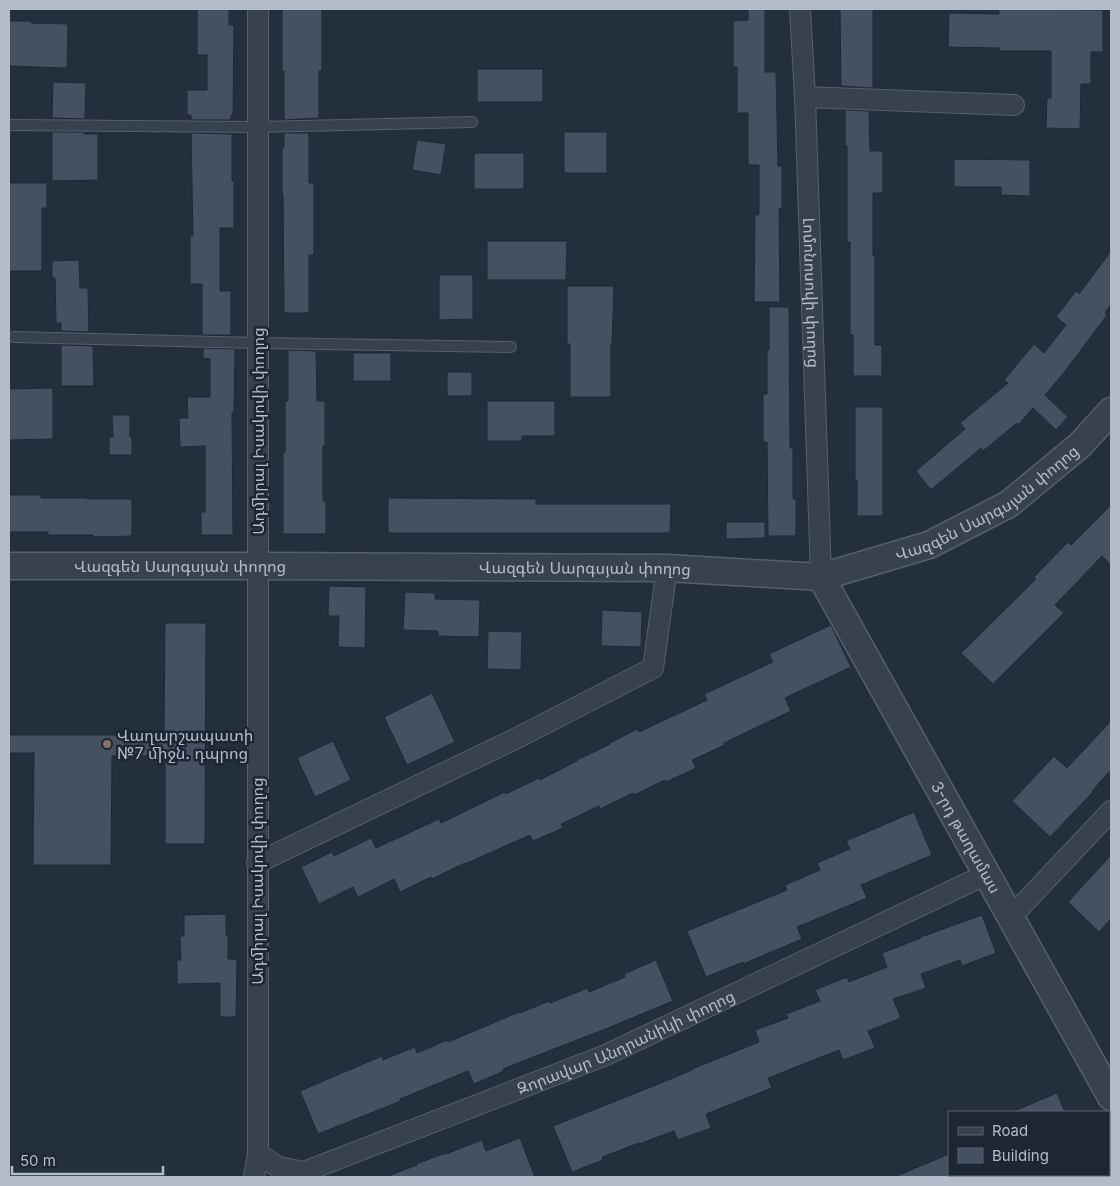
<svg xmlns="http://www.w3.org/2000/svg" width="1120" height="1186" font-family="Inter,'Noto Sans Armenian',sans-serif">
  <style>
    .building { fill: #455162; stroke: #1f2835 }
    .lines { fill: none; stroke-linecap: round; stroke-linejoin: round }
    .service-casing { stroke: #565f6c; stroke-width: 12 }
    .minor-casing { stroke: #565f6c; stroke-width: 22 }
    .tertiary-casing { stroke: #565f6c; stroke-width: 29 }
    .service { stroke: #38414e; stroke-width: 10 }
    .minor { stroke: #38414e; stroke-width: 20 }
    .tertiary { stroke: #38414e; stroke-width: 26 }
    .education-dot { fill: #8d6e63; stroke: #1d2633; stroke-width: 2 }
    .labels { text-anchor: middle; stroke-width: 5; stroke-linejoin: round; paint-order: stroke }
    .street-label { font-size: 16px; fill: #b4bcc9; stroke: #1d2633 }
    .poi-label { font-size: 16px; fill: #b4bcc9; stroke: #1d2633; text-anchor: start }
  </style>
  <rect width="100%" height="100%" fill="#242f3e"/>
  <path class="building" d="M197,9h32v16h5l-1,90h-2v5h-40v-5h-4v-25h20v-35h-10z
    M282,9h40v62h-3v47l-35,2v-49h-2z
    M748,9h17v63h11l2,94h4v43h-3l1,93h-26l1,-87h4v-50h-11v-52h-11v-46h-4v-46l15,-1z
    M840,9h33v79l-32,-2z
    M999,9l104,1v42h-12v32h-10l-1,45 -34,-1 1,-30h4v-47h-52v-3l-51,-1 1,-34 50,1z
    M9,21h22v2l37,1 -1,44 -58,-2z
    M477,69h66v33h-66z
    M53,82l33,1 -1,36 -33,-1z
    M845,110l24,1 1,40h13v42h-10v63h2v89h7v31h-29v-41h-3v-93h-3v-96h-2z
    M52,132h32v2h14v46l-46,1z
    M564,132h43v41h-43z
    M191,133l41,1v47h2v47h-14v63h11v44h-29v-51h-12v-48h3z
    M284,133h25v50h5v72h-5v58h-25l-1,-119h-1v-47h2z
    M417,140l29,4 -5,31 -29,-5z
    M474,153h50v36h-50z
    M954,159l76,1v36l-29,-1v-8h-47z
    M9,183h38v25h-5v63h-33z
    M487,241h80l-1,39h-79z
    M1111,251v53l-6,9 2,2 -41,55 -21,25 23,22 -12,13 -23,-22 -15,17 -1,-2 -34,28 -2,-3 -50,42 -15,-19 49,-42 -5,-6 48,-40 -4,-3 30,-36 10,9 22,-28 -10,-8 20,-26 3,3z
    M79,260l1,28h8l1,44 -28,-1v-8h-5l-1,-45h-3v-17z
    M439,275h34v44l-34,1z
    M567,286h47l-2,58h-1v53h-41v-53h-3z
    M769,307h20l1,141h3v51h3v37h-28l-1,-94h-4v-48h4v-44h2z
    M61,345l32,1 1,40h-33z
    M203,348l32,1 -1,64h-2l1,122h-32v-23h4v-66l-25,1 -1,-29h9l-1,-21h23v-38l-7,-1z
    M288,350l28,1 1,50h8v45h-2v55h3v33h-43v-81l2,-1v-51h3z
    M353,353h38v28h-38z
    M447,372h25v24h-25z
    M53,388v51l-44,1v-51z
    M487,401h68v35h-33v5h-35z
    M855,407h28v109h-26v-36h-2z
    M112,415h18v22h2v18h-23v-18h4z
    M9,495h32v3h46v1h45v37l-39,1v-2h-45v-3h-39z
    M388,498l148,1v5h135l-1,29h-282z
    M1111,505v60l-9,-9 -47,49 9,8 -71,71 -32,-31 75,-74 -2,-2 34,-35 3,3z
    M726,522h39v16l-39,1z
    M329,586l37,1 -1,61 -27,-1 1,-31h-11z
    M405,592l30,1v6l45,1 -1,37 -41,-1v-5l-35,-1z
    M602,610l40,2 -1,35 -40,-1z
    M165,623h41l-1,221h-40v-88h-53l-1,109h-78l1,-112h-25v-18h155z
    M831,625l20,42 -66,31 6,13 -67,32 1,2 -33,15 4,8 -30,14 -1,-2 -31,15 -1,-2 -33,16 -1,-3 -38,18 2,4 -30,13 -3,-6 -65,29v-1l-33,16 -1,-2 -31,15 -6,-13 -36,18 -5,-10 -34,17 -18,-37 31,-15 2,4 37,-18 5,10 63,-29 2,4 64,-31 1,2 33,-16 1,2 37,-19v-1l33,-16v-1l27,-14 2,3 68,-32 -3,-6 69,-32 -4,-8z
    M488,631l34,1 -1,38 -34,-1z
    M432,693l23,49 -48,23 -23,-48z
    M1111,721v49l-19,21 1,1 -43,45 -38,-36 42,-45 13,12z
    M333,741l18,39 -36,17 -18,-39z
    M914,812l18,43 -71,30 6,13 -70,29 5,12 -59,25v-2l-37,15 -19,-46 100,-41 -2,-5 35,-15 -3,-7 33,-14 -4,-8z
    M1111,855v64l-12,13 -31,-30z
    M226,914v21h2v24h9l-1,58h-16v-34l-43,1v-24h4l-1,-24h4v-21z
    M982,915l14,38 -34,13 -2,-6 -39,14 5,14 -33,11 8,19 -33,13 7,17 -32,12 -4,-10 -71,28 4,10 -66,26 5,14 -33,12 -4,-9 -35,13v-1l-37,14 1,3 -31,12 -19,-46 103,-41 36,-15v-1l67,-27 -4,-12 33,-12 -2,-4 34,-13 -5,-11 32,-13 2,5 38,-15 -5,-14 39,-15v-1z
    M656,960l17,41 -65,27 -67,26 -38,15 1,2 -30,13 -6,-13 -68,28 1,2 -83,33 -18,-43 82,-35 1,4 32,-13 2,6 30,-13 1,2 71,-30 1,1 29,-12 1,2 38,-15 1,4 36,-15 -1,-3z
    M1057,1093l8,19h-53z
    M520,1138l15,39h-147v-1l29,-11 -1,-1 30,-11v1l36,-14 4,11z
    M949,1154v23h-55z"/>
  <g class="lines">
    <defs>
      <path id="service" d="M9,125l250,2 213,-5
        M14,337l245,6 252,4"/>
      <g id="minor">
        <path id="s1" d="M800,9l5,88 16,480"/>
        <path d="M805,97l209,8"/>
        <path d="M257,863l260,-125 136,-70 14,-100"/>
        <path d="M1011,917l100,-106"/>
        <path id="s2" d="M258,1153l20,14 26,5 302,-117 381,-181"/>
        <path d="M254,1177l4,-24v-1144"/>
      </g>
      <g id="tertiary">
        <path id="s3" d="M9,566h249l409,2 154,9 108,-32 80,-41 71,-59 31,-34"/>
        <path id="s4" d="M821,577l290,520"/>
      </g>
    </defs>
    <use href="#service" class="service-casing"/>
    <use href="#minor" class="minor-casing"/>
    <use href="#tertiary" class="tertiary-casing"/>
    <use href="#service" class="service"/>
    <use href="#minor" class="minor"/>
    <use href="#tertiary" class="tertiary"/>
  </g>
  <circle class="education-dot" cx="107" cy="744" r="5"/>
  <g class="labels">
    <g class="street-label">
      <text dy="6" stroke="none"><textPath href="#s1" startOffset="284">Լոմոնոսովի փողոց</textPath></text>
      <text transform="translate(258 431) rotate(-90)" y="6">Ադմիրալ Իսակովի փողոց</text>
      <text dy="6" stroke="none"><textPath href="#s3" startOffset="996">Վազգեն Սարգսյան փողոց</textPath></text>
      <text dy="6" stroke="none"><textPath href="#s3" startOffset="171">Վազգեն Սարգսյան փողոց</textPath></text>
      <text dy="6" stroke="none"><textPath href="#s3" startOffset="576">Վազգեն Սարգսյան փողոց</textPath></text>
      <text dy="6" stroke="none"><textPath href="#s4" startOffset="298">3-րդ թաղամաս</textPath></text>
      <text transform="translate(257 881) rotate(-90)" y="6">Ադմիրալ Իսակովի փողոց</text>
      <text dy="6" stroke="none"><textPath href="#s2" startOffset="398">Զորավար Անդրանիկի փողոց</textPath></text>
    </g>
    <g class="poi-label">
      <text x="117" y="741">Վաղարշապատի<tspan x="117" dy="18">№7 միջն. դպրոց</tspan></text>
    </g>
  </g>
  <rect width="1120" height="1186" fill="none" stroke="#b4bcc9" stroke-width="20"/>
  <rect x="948" y="1111" width="162" height="65" fill="#1d2633" stroke="#59626f"/>
  <rect x="958" y="1127" width="25" height="8" fill="#38414e" stroke="#59626f"/>
  <text x="992" y="1136" font-size="15" fill="#b4bcc9">Road</text>
  <rect x="958" y="1148" width="25" height="15" fill="#455162" stroke="#59626f"/>
  <text x="992" y="1161" font-size="15" fill="#b4bcc9">Building</text>
  <path d="M12 1166v8h151v-8" fill="none" stroke="#b4bcc9" stroke-width="2.5"/>
  <text x="20" y="1166" font-size="15" fill="#b4bcc9" stroke="#1d2633" stroke-width="4" paint-order="stroke">50 m</text>
</svg>
